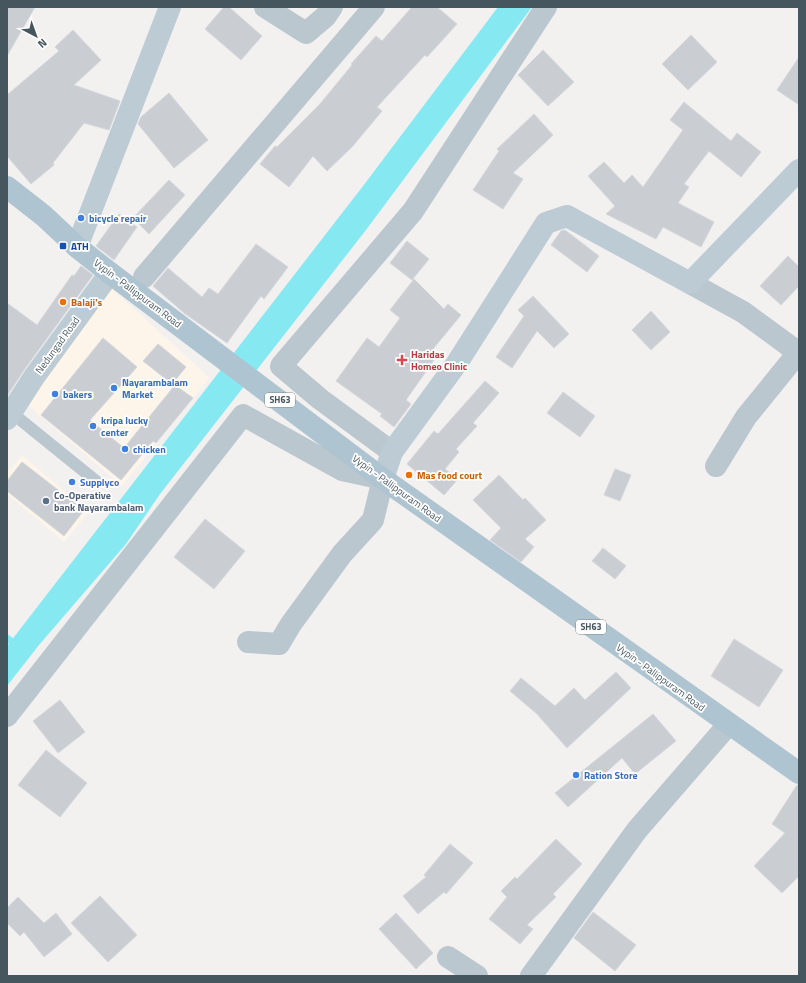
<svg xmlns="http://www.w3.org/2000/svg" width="806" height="983" font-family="'Titillium Web',sans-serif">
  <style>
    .commercial { fill: #fdf5e9 }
    .water { fill: #86e9f2 }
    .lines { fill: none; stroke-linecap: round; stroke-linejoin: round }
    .stream { stroke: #86e9f2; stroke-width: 7 }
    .building { fill: #caced3; stroke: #d4d7dc }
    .lane { stroke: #bac7ce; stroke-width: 12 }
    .street { stroke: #bac7ce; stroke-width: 22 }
    .secondary { stroke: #bdcbd5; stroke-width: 22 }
    .primary { stroke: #aec4d1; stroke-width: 22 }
    .shop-dot { fill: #3f7fe0; stroke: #fff; stroke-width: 1.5 }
    .transit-dot { fill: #1a4fb4; stroke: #fff; stroke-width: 1.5 }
    .food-dot { fill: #e8710a; stroke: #fff; stroke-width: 1.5 }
    .health-dot { fill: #e0444e; stroke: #fff; stroke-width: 1.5 }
    .service-dot { fill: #5c6f8a; stroke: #fff; stroke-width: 1.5 }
    .labels { text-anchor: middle; stroke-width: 3.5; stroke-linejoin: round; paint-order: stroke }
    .shield { fill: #fff; stroke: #7e898f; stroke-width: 1 }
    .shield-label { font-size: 9px; font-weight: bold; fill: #46565f }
    .shop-label { font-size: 10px; font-weight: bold; fill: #366cbe; stroke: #fff; text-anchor: start }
    .transit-label { font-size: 10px; font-weight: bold; fill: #164399; stroke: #fff; text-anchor: start }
    .street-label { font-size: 10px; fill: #46565f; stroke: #fff }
    .food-label { font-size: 10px; font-weight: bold; fill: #c56008; stroke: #fff; text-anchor: start }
    .health-label { font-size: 10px; font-weight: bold; fill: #be3a42; stroke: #fff; text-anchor: start }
    .service-label { font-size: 10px; font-weight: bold; fill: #4e5e75; stroke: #fff; text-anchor: start }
  </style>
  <rect width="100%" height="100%" fill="#f3f0f0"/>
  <path class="commercial" d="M109,286l101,92 -88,108 -103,-88z
    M22,455l67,57 -25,30 -57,-48v-21z"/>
  <path class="water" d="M498,7h34l-166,223 -206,264 -34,50 -87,101 -32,41v-40l356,-460z"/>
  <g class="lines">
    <path class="stream" d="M7,638l11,8"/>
  </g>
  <path class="building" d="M7,7h28l-28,49z
    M224,7h5l33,29 -21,24 -36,-31z
    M412,7h25l20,17 -30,33 -2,-2 -48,52 5,4 -30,36 -25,24 -14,-15 -24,31 -29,-23 15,-18 2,1 43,-43 32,-39 -1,-1 25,-28 6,5z
    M73,30l28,30 -27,25 46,16 -11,29 -25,-7 -31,40 1,2 -23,19 -24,-28v-61l52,-44 -4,-4z
    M691,35l26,27 -29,28 -26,-26z
    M543,50l31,32 -26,24 -30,-31z
    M799,57v48l-22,-15z
    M169,93l39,47 -34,28 -36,-44 3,-7z
    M684,102l47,39 6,-8 24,19 -20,25 -32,-26 -25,33 5,3 -11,16 36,19 -13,25 -38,-20 -7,12 -50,-25 9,-8 -27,-30 16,-14 20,21 8,-8 11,12 40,-57 -13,-10z
    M534,114l19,21 -40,38 10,6 -20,30 -30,-19 26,-39 -2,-2z
    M169,180l16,15 -36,39 -16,-16z
    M119,214l18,13 -23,33 -18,-14z
    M565,230l34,26 -12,16 -36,-27 10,-14z
    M407,241l22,18 -17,21 -22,-17z
    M256,244l32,23 -24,32 -3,-3 -34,47 -43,-30 -31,-27 15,-18 34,29 7,-9 9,6z
    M788,256l11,11v19l-18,19 -21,-19z
    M81,266l12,9 -69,95 -17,26v-93l30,22 35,-50 2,1z
    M414,279l30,30 4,-5 13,11 -33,40 6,5 -28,40 5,4 -17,23 -14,-11 2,-2 -46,-33 31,-43 12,9 21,-29 -10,-8z
    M533,296l36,38 -15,14 -17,-17 -25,37 -16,-11 28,-41 -6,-6z
    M651,311l19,21 -19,18 -19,-20z
    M103,338l34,29 -47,53 34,28 51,-63 18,13 -37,45 -3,-2 -32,39 -80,-65z
    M158,344l28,23 -14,17 -29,-23z
    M485,381l14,12 -26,30 4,3 -21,23 3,3 -14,17 13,10 -14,16 -37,-31 27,-33 4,3z
    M563,392l32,24 -15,21 -33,-24z
    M22,462l62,48 -20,26 -57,-45v-10z
    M615,469l16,6 -11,26 -16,-6z
    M499,475l24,25 2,-2 21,22 -21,19 9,8 -13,15 -31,-22 11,-12 -28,-28z
    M205,519l40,32 -31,38 -40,-32z
    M603,548l23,18 -11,13 -23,-18z
    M734,639l49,31 -24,37 -48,-31z
    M616,672l15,16 -64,60 -30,-34 -27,-23 11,-13 34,28 19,-18 11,12z
    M60,700l25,32 -27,21 -25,-32z
    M653,714l23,27 -41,33 -13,-16 -54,49 -13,-14z
    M46,750l41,33 -27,34 -42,-32z
    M797,785h2v91l-17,17 -28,-27 31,-33 -13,-9z
    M556,839l26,25 -29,30 3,3 -29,28 6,4 -13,15 -31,-25 18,-22 -6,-6 14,-14 2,2z
    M450,844l23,19 -27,31 -2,-2 -26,22 -15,-18 23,-19 -2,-2z
    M100,896l37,39 -29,27 -37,-39z
    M18,897l26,26 12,-10 16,21 -28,23 -20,-25 -4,4 -13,-13v-15z
    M593,912l43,33 -21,26 -41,-33z
    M396,913l37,40 -17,16 -37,-40z"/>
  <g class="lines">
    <path class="lane" d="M12,413l84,68"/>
    <path class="street" d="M265,7l41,26 20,-17 6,-9
      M144,277l230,-270
      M690,283l53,29 56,41
      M392,452l-72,-53 -39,-33 132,-155 133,-204
      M716,466l30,-49 52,-64
      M7,716l236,-301 99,55 41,9 -10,41 -31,34 -51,70 -12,20 -31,-2
      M448,957l29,19
      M531,976l106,-146 91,-105"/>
    <path class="secondary" d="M77,247l93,-240
      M7,419l27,-42 76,-104
      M383,479l9,-27 65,-89 89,-140 21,-7 123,67 109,-113"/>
    <path class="primary" d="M7,187l37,29 33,31 33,26 273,206 416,294"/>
  </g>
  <g class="shop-dot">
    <circle cx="81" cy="218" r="4"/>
    <circle cx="114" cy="388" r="4"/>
    <circle cx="55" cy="394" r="4"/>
    <circle cx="93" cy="426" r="4"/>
    <circle cx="125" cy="449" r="4"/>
    <circle cx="72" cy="482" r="4"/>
    <circle cx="576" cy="775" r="4"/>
  </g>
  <rect class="transit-dot" x="59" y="242" width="8" height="8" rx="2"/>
  <g class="food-dot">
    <circle cx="63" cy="302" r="4"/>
    <circle cx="409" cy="475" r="4"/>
  </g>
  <path class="health-dot" d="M400 354h4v4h4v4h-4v4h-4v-4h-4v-4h4z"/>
  <circle class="service-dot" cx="46" cy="501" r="4"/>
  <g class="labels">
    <g class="shield">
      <rect x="265" y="393" width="30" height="14" rx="3"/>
      <rect x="576" y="620" width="30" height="14" rx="3"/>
    </g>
    <g class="shield-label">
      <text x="280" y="403">SH63</text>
      <text x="591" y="630">SH63</text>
    </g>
    <g class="shop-label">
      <text x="89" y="222">bicycle repair</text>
      <text x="122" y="386">Nayarambalam<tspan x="122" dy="12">Market</tspan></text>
      <text x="63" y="398">bakers</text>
      <text x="101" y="424">kripa lucky<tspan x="101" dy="12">center</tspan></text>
      <text x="133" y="453">chicken</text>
      <text x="80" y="486">Supplyco</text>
      <text x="584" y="779">Ration Store</text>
    </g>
    <g class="transit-label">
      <text x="71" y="250">ATH</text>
    </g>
    <g class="street-label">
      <text transform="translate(138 293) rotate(37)" y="4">Vypin - Pallippuram Road</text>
      <text transform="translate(57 345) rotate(-54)" y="4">Nedungad Road</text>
      <text transform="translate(397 488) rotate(36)" y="4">Vypin - Pallippuram Road</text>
      <text transform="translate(661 677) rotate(36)" y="4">Vypin - Pallippuram Road</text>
    </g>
    <g class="food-label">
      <text x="71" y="306">Balaji's</text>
      <text x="417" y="479">Mas food court</text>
    </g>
    <g class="health-label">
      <text x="411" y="358">Haridas<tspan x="411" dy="12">Homeo Clinic</tspan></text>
    </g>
    <g class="service-label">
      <text x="54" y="499">Co-Operative<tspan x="54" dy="12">bank Nayarambalam</tspan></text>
    </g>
  </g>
  <rect width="806" height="983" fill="none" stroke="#46565f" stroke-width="16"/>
  <g transform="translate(36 36) rotate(139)" stroke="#ffffff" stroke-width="3" paint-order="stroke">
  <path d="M0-3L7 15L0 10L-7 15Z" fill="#46565f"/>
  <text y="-6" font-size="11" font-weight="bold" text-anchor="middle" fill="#46565f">N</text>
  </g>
</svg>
